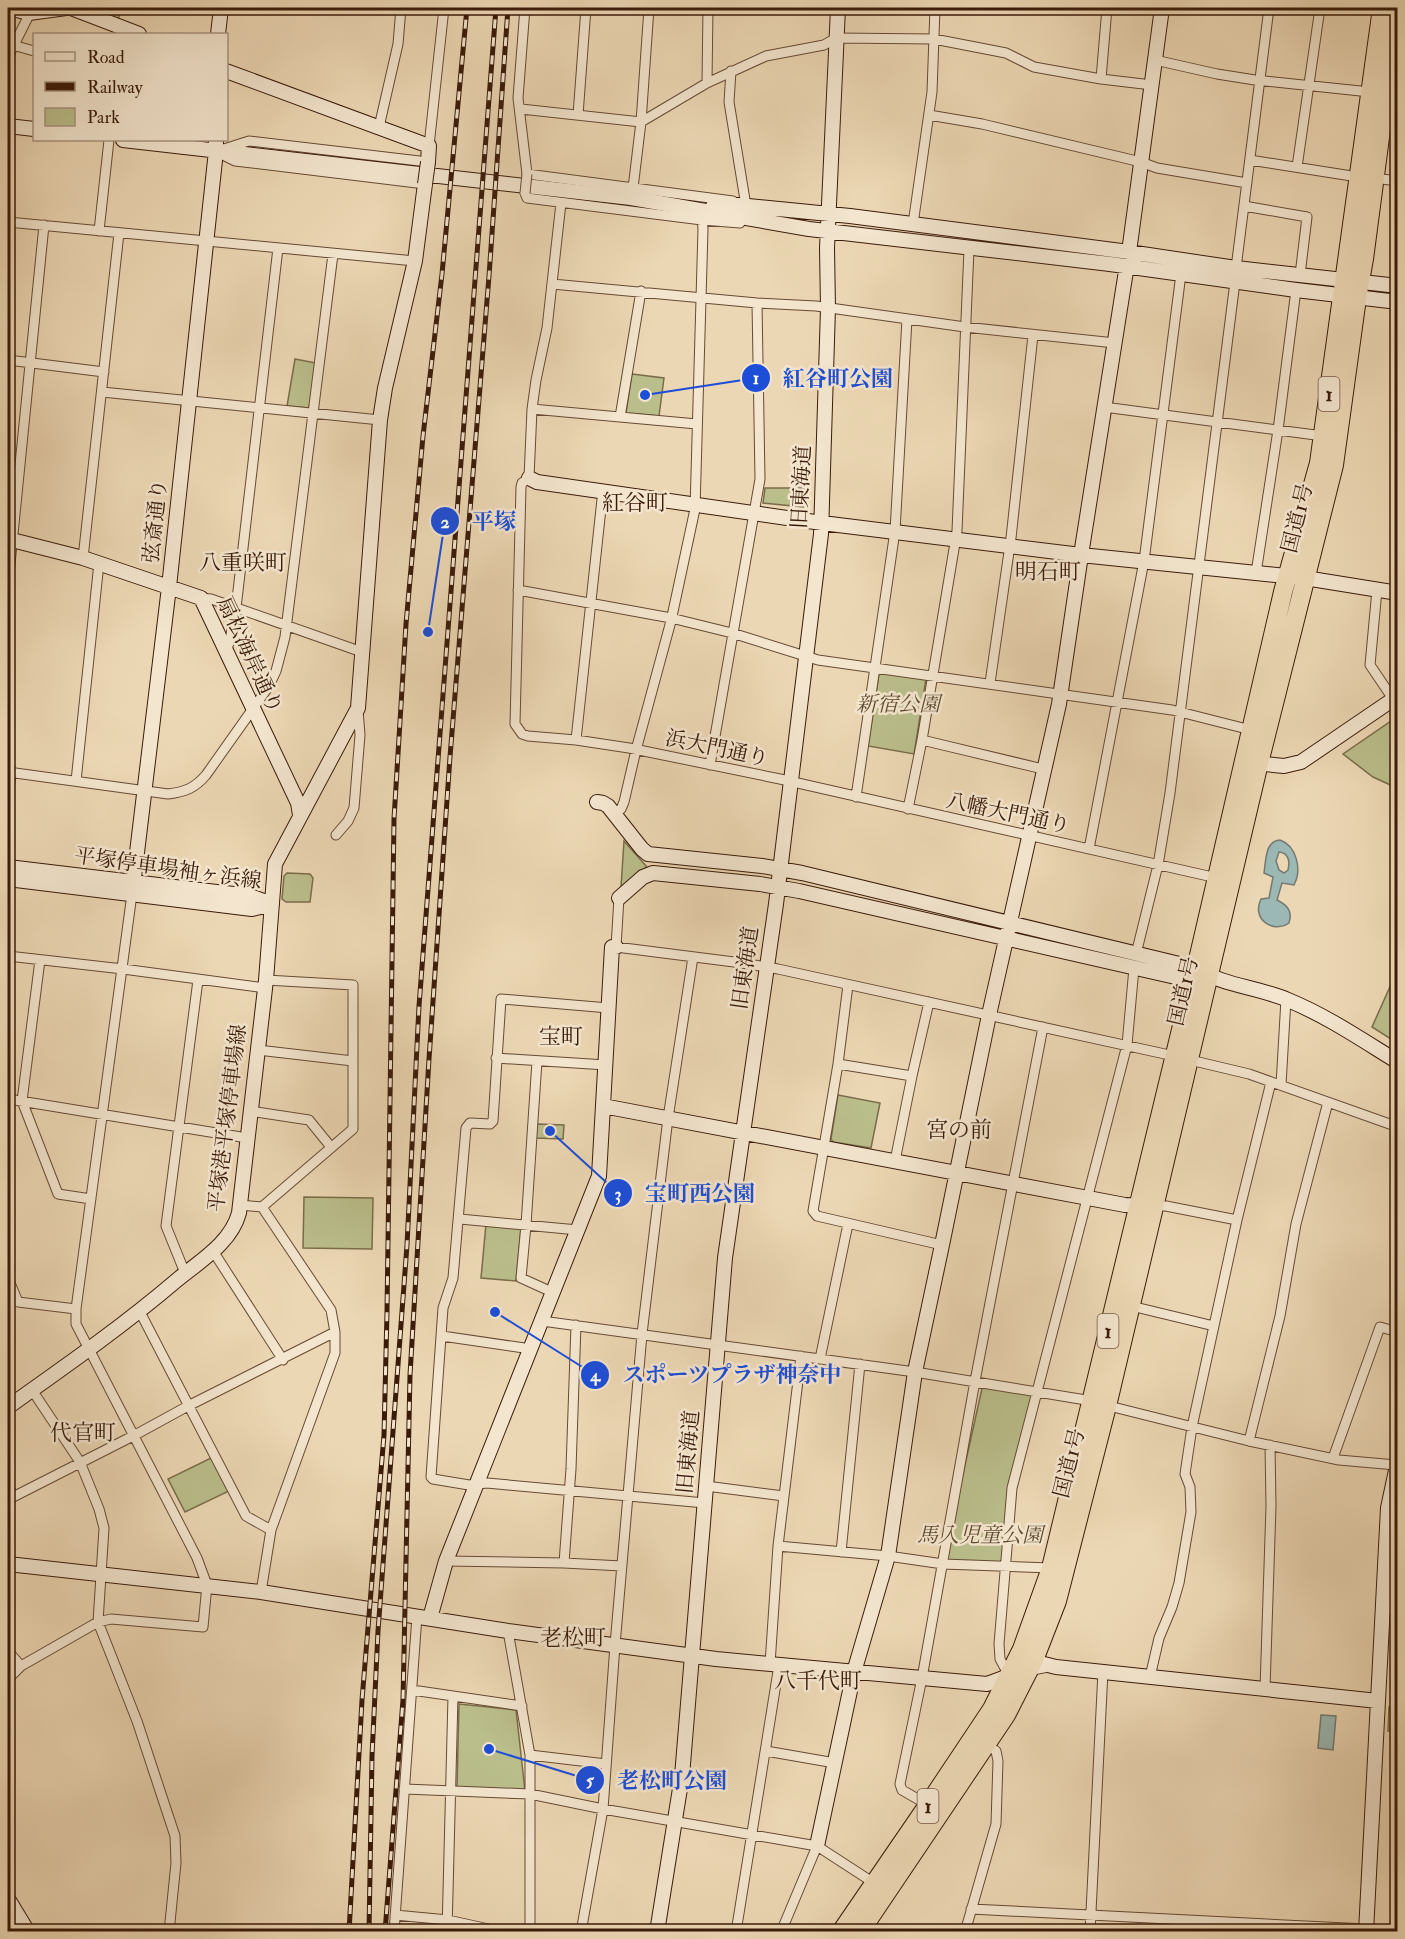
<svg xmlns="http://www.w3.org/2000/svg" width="1405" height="1939" font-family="'IM FELL Double Pica','Noto Serif JP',serif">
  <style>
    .green { fill: #babe8b; stroke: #7a6c4a; stroke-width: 1.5 }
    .water { fill: #9bb8b5; stroke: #747971; stroke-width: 1.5; fill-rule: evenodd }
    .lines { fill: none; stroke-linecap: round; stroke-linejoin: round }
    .street-casing { stroke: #664a34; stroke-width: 11 }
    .secondary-casing { stroke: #3a1b0a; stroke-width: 16 }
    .highway-casing { stroke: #3a1b0a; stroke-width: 20 }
    .street { stroke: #f3e5ce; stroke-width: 9 }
    .secondary { stroke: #f3e5ce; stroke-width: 14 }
    .highway { stroke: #ecd7b4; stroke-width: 18 }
    .rail-casing { stroke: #3a1b0a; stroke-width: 5 }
    .rail { stroke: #f3e5ce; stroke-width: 3; stroke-dasharray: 9; stroke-linecap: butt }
    .street-bridge-casing { stroke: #664a34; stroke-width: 11; stroke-linecap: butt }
    .secondary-bridge-casing { stroke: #3a1b0a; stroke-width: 16; stroke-linecap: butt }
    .street-bridge { stroke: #f3e5ce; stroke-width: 9 }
    .secondary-bridge { stroke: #f3e5ce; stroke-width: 14 }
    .labels { text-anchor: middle; stroke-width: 5; stroke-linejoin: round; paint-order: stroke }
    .shield { fill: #f3e5ce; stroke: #725845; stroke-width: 1.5 }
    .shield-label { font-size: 20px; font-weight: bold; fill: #3a1b0a }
    .street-label { font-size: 21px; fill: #3a1b0a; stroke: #f3e5ce }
    .park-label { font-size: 21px; font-style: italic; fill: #604c31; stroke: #f3e5ce }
    .neighbourhood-label { font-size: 22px; fill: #3a1b0a; stroke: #f3e5ce }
    .leader { fill: none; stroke: #1d4ed8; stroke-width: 2 }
    .callout-dot { fill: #1d4ed8; stroke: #f3e5ce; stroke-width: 2 }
    .mark-label { font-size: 18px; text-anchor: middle; font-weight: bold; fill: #fff }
    .callout-label { font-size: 22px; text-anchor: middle; font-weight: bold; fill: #1d4ed8; stroke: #f3e5ce; stroke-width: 5; stroke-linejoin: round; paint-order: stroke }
  </style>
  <rect width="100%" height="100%" fill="#ecd7b4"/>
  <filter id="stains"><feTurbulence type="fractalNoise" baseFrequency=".00333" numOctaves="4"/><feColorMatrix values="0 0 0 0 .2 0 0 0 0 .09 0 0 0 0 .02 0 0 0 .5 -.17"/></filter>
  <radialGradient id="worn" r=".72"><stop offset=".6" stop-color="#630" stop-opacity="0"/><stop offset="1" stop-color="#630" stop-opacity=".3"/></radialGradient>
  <path class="green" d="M85,8h38l-6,13z
    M295,359l21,4 -7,45 -22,-2z
    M632,374l32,4 -5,38 -33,-3z
    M765,488h41l1,13 -4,6 -40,-4z
    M881,672l45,7 -12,75 -46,-8 11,-72z
    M1397,717v71l-24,-11 -30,-23z
    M624,841l23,26 -7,4 -19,16z
    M287,873l23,1 3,4 -3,24h-24l-4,-3 2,-23z
    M1397,971v72l-25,-16z
    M838,1095l42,8 -9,45 -38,-6 -2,-3z
    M537,1124l27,1 -1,14 -27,-1z
    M304,1197l69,1 -1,51 -69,-1z
    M486,1224l35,4 -5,53 -35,-3z
    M983,1384l50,10 -21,94 -6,78 -63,-2z
    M211,1458l18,33 -44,21 -17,-33z
    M459,1704l57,6 9,81 -68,-3z
    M1389,1707l8,1v23h-9z"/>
  <path class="water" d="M1280,840c17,6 22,30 14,45l-12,-2 -5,17c10,5 16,11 12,23 -16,11 -38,-4 -28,-24l8,-1 4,-21 -9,-4c2,-13 1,-32 16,-33zM1279,852c10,1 11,10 9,18l-4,3 -5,-3 -3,-9z
    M1321,1715l15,1 -3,34 -15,-2z"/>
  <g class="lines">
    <defs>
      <path id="street" d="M525,8l-7,90 9,76 206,27
        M1107,8l-6,71 51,6
        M13,45l21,6
        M8,57l23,-46
        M1155,60l62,14 38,6 115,12
        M731,71l-2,31 17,104
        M707,83l1,-75
        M521,109l120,13 66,-39 59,-27 58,-11 12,-7 98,1 72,14 28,14 67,12
        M578,115l8,-107
        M929,115l53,9 159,38 16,6 90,15
        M379,127l19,-83 3,-36
        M429,146l15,-138
        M224,149l25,-8 179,21
        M221,154l14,7 190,23
        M1250,160l108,17
        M1297,167l23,-159
        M1374,178l24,3
        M633,188l8,-66 8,-114
        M525,193l2,5 175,22 38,3
        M561,203l-14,125 -11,52 -4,29 -3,69 -7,5 -1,4 -6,237 7,10 6,2 48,4 53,8 151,31 437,99
        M1244,206l63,11 -7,58
        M8,222l407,39
        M913,224l19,-132 3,-84
        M99,231l10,-91
        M1236,268l33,-260
        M552,284l205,19 59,3 149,21 150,16
        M8,360l96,12
        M102,392l278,28
        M1104,407l219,29
        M532,409l165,15
        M620,417l21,-126
        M83,558l36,-325
        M1256,573l22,-143 18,-140
        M8,584l36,-359
        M518,590l153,28 61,15 86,27 354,50 79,20
        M1377,590l-7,75 23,34
        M201,598l10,1 151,53
        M226,652l4,-12 6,-32 42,-360
        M990,683l21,-145 22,-203
        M576,740l27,-250
        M922,740l121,29
        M710,765l50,-286 -3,-176
        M8,772l160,22c17,-2 27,-6 38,-19l63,-89 7,-15 9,-34 48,-383
        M76,781l23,-218
        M8,797l3,-24
        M856,797l39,-266 12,-212
        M908,809l14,-69 35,-209 12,-282
        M614,813l7,-4 3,-7 12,-52 35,-129 24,-112 8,-280 -1,-11 -8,-7
        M336,835l12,-14 6,-13 6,-73 -2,-25
        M1089,849l55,-288 37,-287
        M619,898l-3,49 126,16 36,6 396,87
        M1136,954l22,-89 12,-72 65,-511
        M8,956l115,13 142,19
        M40,960l-18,141 36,93 33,5
        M848,985l-10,79 -25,147 4,5 125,29
        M609,1008l-108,-9 -8,122 -3,3 -20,-1 -4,5 -13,150 -10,30 -12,169 2,2 36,6 18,-2 218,20
        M258,1050l95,11
        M496,1058l110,7
        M1190,1060l59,14 149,53
        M537,1061l-11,164 -5,53 33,15
        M838,1064l74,12
        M1281,1085l5,-86
        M8,1099l239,39
        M250,1111l59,9 22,27
        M895,1161l17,-85 17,-74
        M240,1205l22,2 91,-78v-144l-87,-5
        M1155,1206h11l71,14
        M460,1219l118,11
        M213,1251l70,109
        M185,1273l-19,-47 32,-246
        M8,1278l10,24 58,7
        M1131,1306l83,20
        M140,1312l106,204 25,14
        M542,1321l373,51 177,29
        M442,1336l89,13
        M820,1359l28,-135
        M32,1390l48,72 19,47 5,19 -6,94 39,99 38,115 1,27 -7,69
        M1105,1405l144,36 90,19 57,5
        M1249,1441l31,-125 16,-92 32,-122
        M1333,1458l47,-131 18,5
        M8,1484l5,13
        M706,1486l78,10
        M8,1503l5,-6 122,-62 53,-29 147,-74
        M778,1546l110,10 55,8 108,4
        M841,1552l19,-188
        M446,1561l118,2 58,3
        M564,1563l7,-94 5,-144
        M261,1592l10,-62 64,-177v-21l-4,-22 -69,-103
        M1383,1609l15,2
        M508,1631l22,124v177
        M8,1651l13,15
        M770,1664l8,-118 23,-190
        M1008,1674l-8,-15 -1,-15 13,-156 115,-443 7,-77
        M1150,1677l9,-39 13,-31 7,-24 12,-71 -1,-25 -5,-13 7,-47 45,-207 34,-138
        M8,1679l13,-13 77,-44 13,-3 92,8 4,-42 -10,-27 -121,-234v-15l56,-415
        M1265,1689l6,-183 -1,-61
        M412,1690l110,16
        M766,1751l69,12
        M530,1755l76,9
        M404,1789l126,5 73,15 214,37 57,37
        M928,1805l-26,-15 -2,-6 22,-106 53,-297 68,-354
        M971,1909l395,20
        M395,1915l53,5 54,12
        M394,1932l23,-316
        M447,1932l6,-236
        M581,1932l22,-123 12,-164 27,-311 26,-216 25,-161
        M736,1932l43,-267
        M781,1932l36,-86
        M965,1932l31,-108 2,-63 -2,-10 -9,-6
        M1090,1932l13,-261"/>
      <path id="secondary" d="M8,8l21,5 37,-5
        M71,8l68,26
        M218,34l3,-26
        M226,71l203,75 -1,16
        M8,126l26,3
        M123,140l508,58 178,31 301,35 186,26 102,12
        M713,206l25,-1 112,11 279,36 107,16 162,18
        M529,478l8,4 285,41 259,32 224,23 93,15
        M8,539l75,19 118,40 97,205 2,12
        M1251,766l3,-3 30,3 17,-4 97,-66
        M597,802l6,1 5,3 34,43 6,5 114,12 40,7 394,95c27,18 62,19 92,32 39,16 74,40 110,62
        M8,867l242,29 22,8
        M8,879l244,30 20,-5
        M132,894l37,-307 47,-436v-11
        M619,898l24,-21 10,-4 107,11 39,7 394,90 8,-2
        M603,1106l522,99 22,1
        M8,1407c58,-41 115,-81 169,-127 23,-19 54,-37 62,-67l27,-233 9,-116 83,-156 22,-288 5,-32 30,-127 10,-77
        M8,1564l253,28 247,39 208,28 271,25 43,-16 16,-3
        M430,1618l16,-57 153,-385 13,-229h4
        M1040,1663l16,4 322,34
        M817,1846l37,-174 34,-116 27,-184 27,-127 47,-230 70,-311 22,-149 48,-303 33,-244
        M8,1899l20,33
        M657,1932l25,-156 43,-518 51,-354 45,-370 7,-226 -1,-60 11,-240
        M1366,1932l22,-424 10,-47"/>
      <path id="highway" d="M841,1932l87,-127 64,-96 30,-60 29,-81 149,-617 83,-359 36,-129 63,-455
        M860,1932l146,-217 28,-55 23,-59 50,-195 152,-643 75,-298 23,-167 7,-39 33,-251"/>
    </defs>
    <use href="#street" class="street-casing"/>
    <use href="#secondary" class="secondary-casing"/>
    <use href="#highway" class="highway-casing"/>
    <use href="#street" class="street"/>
    <use href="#secondary" class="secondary"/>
    <use href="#highway" class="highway"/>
    <defs>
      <path id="rail" d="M349,1932l13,-232 22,-265 3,-123 7,-493 12,-195 17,-188 19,-162 25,-266
        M369,1932l3,-176 6,-125 29,-386 12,-239 77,-998
        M385,1932l18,-232 7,-325 19,-316 21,-302 39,-481 19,-268"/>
    </defs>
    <use href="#rail" class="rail-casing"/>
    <use href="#rail" class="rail"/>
    <defs>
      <path id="street-bridge" d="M525,193l2,-19"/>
      <path id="secondary-bridge" d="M425,184l3,-22"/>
    </defs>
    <use href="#street-bridge" class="street-bridge-casing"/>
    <use href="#secondary-bridge" class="secondary-bridge-casing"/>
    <use href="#street-bridge" class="street-bridge"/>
    <use href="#secondary-bridge" class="secondary-bridge"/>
  </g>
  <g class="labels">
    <g class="shield">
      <rect x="1318.5" y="377" width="21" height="34" rx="4.5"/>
      <rect x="1097.5" y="1314" width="21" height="34" rx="4.5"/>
      <rect x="917.5" y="1789" width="21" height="34" rx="4.5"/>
    </g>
    <g class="shield-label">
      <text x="1329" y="401">1</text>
      <text x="1108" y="1338">1</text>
      <text x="928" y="1813">1</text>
    </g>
    <g class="street-label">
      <text transform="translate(801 487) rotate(-87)" y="7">旧東海道</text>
      <text transform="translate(1297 518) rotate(-76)" y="7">国道1号</text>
      <text transform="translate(155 521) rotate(-84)" y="7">弦斎通り</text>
      <text transform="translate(250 655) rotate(65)" y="7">扇松海岸通り</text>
      <text transform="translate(717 748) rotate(12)" y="7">浜大門通り</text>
      <text transform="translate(1008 813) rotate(12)" y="7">八幡大門通り</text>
      <text transform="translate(168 868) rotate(8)" y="7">平塚停車場袖ヶ浜線</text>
      <text transform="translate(745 968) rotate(-82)" y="7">旧東海道</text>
      <text transform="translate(1183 991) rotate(-77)" y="7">国道1号</text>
      <text transform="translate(227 1118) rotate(-83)" y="7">平塚港平塚停車場線</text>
      <text transform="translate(688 1452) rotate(-85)" y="7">旧東海道</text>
      <text transform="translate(1069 1463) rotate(-76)" y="7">国道1号</text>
    </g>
    <g class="park-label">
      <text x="898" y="711">新宿公園</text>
      <text x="980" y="1542">馬入児童公園</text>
    </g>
    <g class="neighbourhood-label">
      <text x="635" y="510">紅谷町</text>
      <text x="243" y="570">八重咲町</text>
      <text x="1048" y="579">明石町</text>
      <text x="561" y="1044">宝町</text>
      <text x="959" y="1137">宮の前</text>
      <text x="83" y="1440">代官町</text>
      <text x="573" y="1645">老松町</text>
      <text x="818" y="1688">八千代町</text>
    </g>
  </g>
  <path class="leader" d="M645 395L756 378M428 632L445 521M550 1131L618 1193M495 1312L595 1375M489 1749L590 1780"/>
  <g class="callout-dot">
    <circle cx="645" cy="395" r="6"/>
    <circle cx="428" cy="632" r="6"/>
    <circle cx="550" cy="1131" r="6"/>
    <circle cx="495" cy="1312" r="6"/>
    <circle cx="489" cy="1749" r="6"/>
    <circle cx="756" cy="378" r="15"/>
    <circle cx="445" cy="521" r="15"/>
    <circle cx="618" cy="1193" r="15"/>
    <circle cx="595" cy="1375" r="15"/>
    <circle cx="590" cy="1780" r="15"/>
  </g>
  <g class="mark-label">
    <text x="756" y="384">1</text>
    <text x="445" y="528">2</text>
    <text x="618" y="1200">3</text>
    <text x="595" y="1381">4</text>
    <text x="590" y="1786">5</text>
  </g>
  <g class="callout-label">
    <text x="838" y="386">紅谷町公園</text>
    <text x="494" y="529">平塚</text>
    <text x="700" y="1201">宝町西公園</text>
    <text x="732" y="1382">スポーツプラザ神奈中</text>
    <text x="672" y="1788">老松町公園</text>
  </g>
  <rect width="1405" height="1939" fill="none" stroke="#ecd7b4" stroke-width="30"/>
  <rect x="9" y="9" width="1387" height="1921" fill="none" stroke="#3a1b0a" stroke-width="3"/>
  <rect x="15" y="15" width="1375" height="1909" fill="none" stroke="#3a1b0a" stroke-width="1.5"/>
  <rect x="33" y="33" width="195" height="108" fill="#f3e5ce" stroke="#a99480" stroke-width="1.5"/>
  <rect x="45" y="52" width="30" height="9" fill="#f3e5ce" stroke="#a99480" stroke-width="1.5"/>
  <text x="87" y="63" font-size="18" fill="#3a1b0a">Road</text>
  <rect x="45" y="82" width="30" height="9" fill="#3a1b0a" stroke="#a99480" stroke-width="1.5"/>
  <text x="87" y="93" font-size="18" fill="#3a1b0a">Railway</text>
  <rect x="45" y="108" width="30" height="18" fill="#babe8b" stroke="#a99480" stroke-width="1.5"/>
  <text x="87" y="123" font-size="18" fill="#3a1b0a">Park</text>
  <rect width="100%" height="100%" filter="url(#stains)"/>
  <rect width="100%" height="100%" fill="url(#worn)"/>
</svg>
